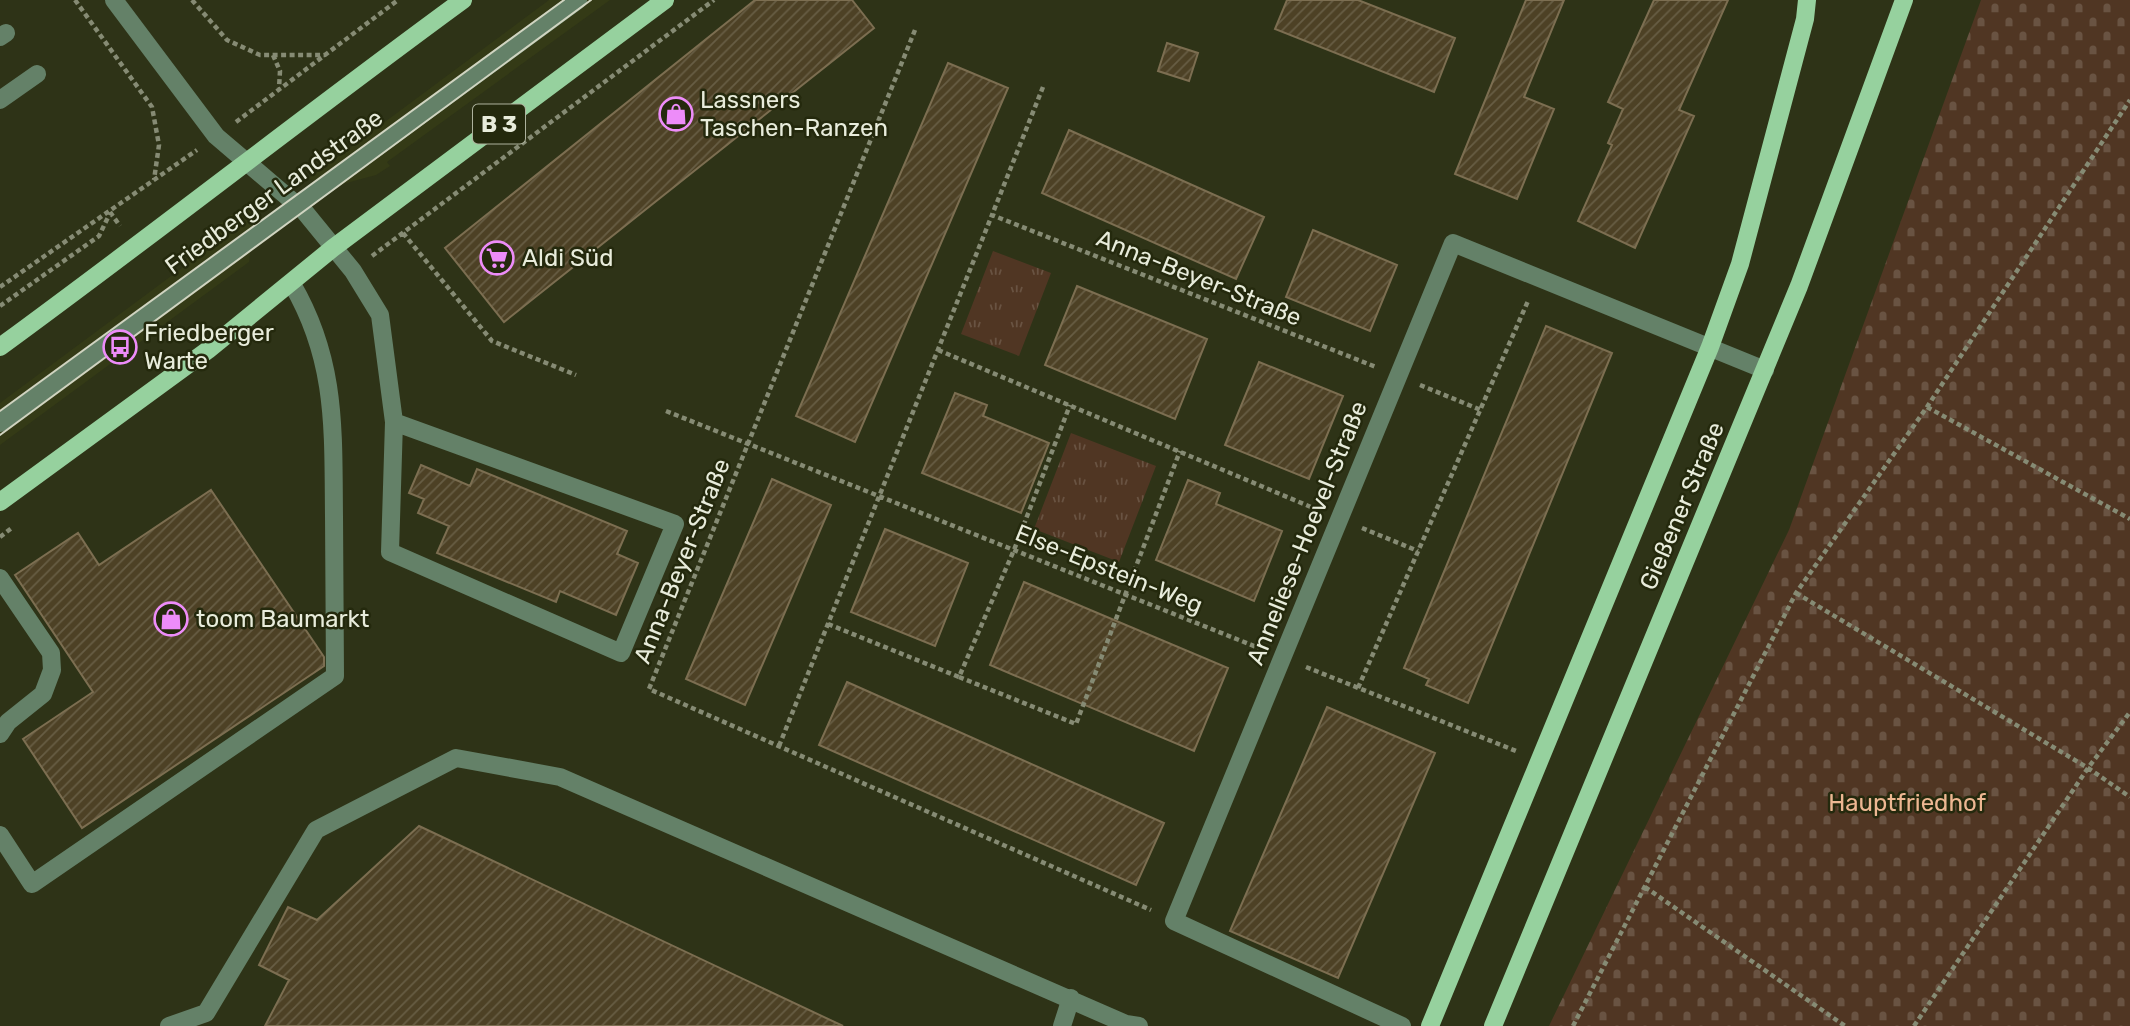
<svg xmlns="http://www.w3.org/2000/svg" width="2130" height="1026" font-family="Rubik,sans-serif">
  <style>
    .built { fill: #343a16 }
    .grass { fill: url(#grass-tufts) }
    .cemetery { fill: url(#cemetery-stones) }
    .building { fill: url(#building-hatch); stroke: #7c6e51; stroke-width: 2 }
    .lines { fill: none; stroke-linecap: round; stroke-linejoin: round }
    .path { stroke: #868b74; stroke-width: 4.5; stroke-dasharray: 5 3.5; stroke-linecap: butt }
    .minor { stroke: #648168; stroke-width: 18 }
    .major { stroke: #96d19e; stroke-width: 18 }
    .tram { stroke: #d0d4c1; stroke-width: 2 }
    .labels { text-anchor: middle; stroke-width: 5; stroke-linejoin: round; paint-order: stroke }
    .shield { fill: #24290d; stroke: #adb29d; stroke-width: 2 }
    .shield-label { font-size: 23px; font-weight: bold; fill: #e8ecdb }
    .poi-label { font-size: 24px; fill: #e8ecdb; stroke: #24290d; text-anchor: start }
    .street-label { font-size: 24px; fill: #e8ecdb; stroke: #24290d }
    .park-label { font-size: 24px; fill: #edb792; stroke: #24290d }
  </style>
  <defs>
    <pattern id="grass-tufts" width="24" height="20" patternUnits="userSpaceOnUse" patternTransform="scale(1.75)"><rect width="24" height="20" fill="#503623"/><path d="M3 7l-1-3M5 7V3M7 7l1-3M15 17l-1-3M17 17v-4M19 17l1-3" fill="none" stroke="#695342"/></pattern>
    <pattern id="cemetery-stones" width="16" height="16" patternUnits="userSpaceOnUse" patternTransform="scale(1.75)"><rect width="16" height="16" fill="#503623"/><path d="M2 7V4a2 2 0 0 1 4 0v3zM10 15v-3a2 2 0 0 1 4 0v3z" fill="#695342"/></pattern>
    <pattern id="building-hatch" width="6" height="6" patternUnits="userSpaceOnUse" patternTransform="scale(1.75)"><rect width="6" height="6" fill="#4d4125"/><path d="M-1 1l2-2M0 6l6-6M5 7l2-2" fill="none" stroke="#675d44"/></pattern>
  </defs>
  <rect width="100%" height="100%" fill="#2e3317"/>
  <path class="built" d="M549,0h61l-223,162 3,4 -14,9 -37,10 -31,-6z
    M251,200l3,20 -5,42 -249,183v-42l182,-135 14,-26z"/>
  <path class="grass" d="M993,251l58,22 -32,83 -58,-22z
    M1071,433l85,33 -37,96 -85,-33z"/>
  <path class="cemetery" d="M1981,0h149v1026h-581l240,-496z"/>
  <path class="building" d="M755,0h97l22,28 -370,294 -59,-74z
    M1287,0h71l97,38 -21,54 -159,-63z
    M1526,0h38l-40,97 30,12 -37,90 -62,-25z
    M1654,0h74l-49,110 15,6 -59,132 -57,-27 34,-76 -4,-2 15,-34 -15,-7z
    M1167,43l31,10 -9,28 -31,-10z
    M948,63l60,25 -153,354 -59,-26z
    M1069,130l195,87 -28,62 -194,-86z
    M1313,230l84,35 -27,66 -84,-34z
    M1077,286l130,53 -32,80 -130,-54z
    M1546,326l66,27 -144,350 -42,-18 3,-6 -25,-11z
    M1259,362l84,34 -34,83 -84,-34z
    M955,393l32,12 -4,11 66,27 -28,70 -99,-40z
    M421,465l49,21 7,-17 150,62 -10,23 21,9 -22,52 -56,-24 -4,11 -119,-49 12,-27 -31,-13 6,-14 -15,-6z
    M772,479l59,26 -86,200 -59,-26z
    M1188,480l32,13 -4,11 66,27 -28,70 -98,-41z
    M211,490l113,167v9l-242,162 -59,-89 70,-47 -78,-117 63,-42 21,32z
    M885,529l83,34 -33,83 -84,-34z
    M1024,582l204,86 -34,83 -204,-86z
    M847,682l317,141 -28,62 -317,-140z
    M1327,707l108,46 -97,225 -108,-47z
    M419,826l424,200h-578l24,-46 -30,-15 29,-58 29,13z"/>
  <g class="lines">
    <path class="path" d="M75,0l77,107 7,38 -5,35
      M192,0l35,40 33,15h65
      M915,30l-266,659 502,221
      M273,55l7,16 -1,17
      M1043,87l-51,128 384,152
      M236,122l162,-122
      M110,212l10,14
      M403,233l89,108 84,34
      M372,256l342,-256
      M0,287l197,-137
      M0,306l99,-70 11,-23
      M938,350l380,160
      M1420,385l61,25
      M1927,407l203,112
      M666,411l593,237
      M1362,528l56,23
      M0,537l13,-10
      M1796,593l292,175 42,29
      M828,624l131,53 55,-127 56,-145
      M1306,667l210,84
      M959,677l117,47 104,-273
      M1358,688l170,-387
      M779,746l213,-531
      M1645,887l200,139
      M1573,1026l223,-433 131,-186 203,-307
      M1914,1026l174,-258 42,-56"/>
    <path class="minor" d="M114,0l102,136 88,75 49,60 27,44 14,107 -4,130 231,101 54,-129 -281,-102
      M0,37l6,-4
      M0,100l37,-26
      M0,423l578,-423
      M0,578l51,75 1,17 -9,24 -35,28 -8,12
      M0,835l32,49 303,-208c0,-54 -1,-107 -1,-160 -1,-86 3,-155 -42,-232
      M169,1026l37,-13 110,-183 140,-72 104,19 566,247 13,2
      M1062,1026l9,-28
      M1402,1026l-228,-105 279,-678 312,127"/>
    <path class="major" d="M0,347c156,-114 307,-233 463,-347
      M0,502l208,-152 125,-102 332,-248
      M1430,1026l280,-679 30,-83 65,-245 2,-19
      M1493,1026l306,-740 105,-286"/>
    <path class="tram" d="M0,411l564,-411
      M0,435l591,-435"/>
  </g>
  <defs>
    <symbol id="shop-ring" viewBox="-11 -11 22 22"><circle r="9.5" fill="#24290d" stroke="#ed8cf9" stroke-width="1.5"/><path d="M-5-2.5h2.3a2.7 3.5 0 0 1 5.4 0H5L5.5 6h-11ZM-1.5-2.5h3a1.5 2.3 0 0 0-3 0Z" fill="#ed8cf9"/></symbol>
    <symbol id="supermarket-ring" viewBox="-11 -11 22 22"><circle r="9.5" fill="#24290d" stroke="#ed8cf9" stroke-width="1.5"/><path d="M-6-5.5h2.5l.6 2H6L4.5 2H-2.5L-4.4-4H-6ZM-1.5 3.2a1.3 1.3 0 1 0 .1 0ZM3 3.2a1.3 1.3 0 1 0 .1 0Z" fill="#ed8cf9"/></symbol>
    <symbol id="bus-ring" viewBox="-11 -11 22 22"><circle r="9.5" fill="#24290d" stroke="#ed8cf9" stroke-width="1.5"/><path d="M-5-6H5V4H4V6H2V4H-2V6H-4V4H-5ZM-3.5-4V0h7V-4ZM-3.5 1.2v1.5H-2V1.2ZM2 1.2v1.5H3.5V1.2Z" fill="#ed8cf9"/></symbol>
  </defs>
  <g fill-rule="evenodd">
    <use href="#shop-ring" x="657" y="95" width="38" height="38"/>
    <use href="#supermarket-ring" x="478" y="239" width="38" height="38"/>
    <use href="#bus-ring" x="101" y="328" width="38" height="38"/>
    <use href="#shop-ring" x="152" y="600" width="38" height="38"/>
  </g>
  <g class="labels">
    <rect class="shield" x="473" y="104.5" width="52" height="39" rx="5"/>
    <g class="shield-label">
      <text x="499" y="132">B 3</text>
    </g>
    <g class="poi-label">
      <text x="700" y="108">Lassners<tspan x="700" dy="28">Taschen-Ranzen</tspan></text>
      <text x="522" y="266">Aldi Süd</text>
      <text x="144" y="341">Friedberger<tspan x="144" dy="28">Warte</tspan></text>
      <text x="196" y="627">toom Baumarkt</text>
    </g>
    <g class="street-label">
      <text transform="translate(274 192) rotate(-36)" y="8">Friedberger Landstraße</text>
      <text transform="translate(1199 278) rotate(22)" y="8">Anna-Beyer-Straße</text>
      <text transform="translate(1682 506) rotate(-67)" y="8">Gießener Straße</text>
      <text transform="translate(1307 533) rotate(-68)" y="8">Anneliese-Hoevel-Straße</text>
      <text transform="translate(682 561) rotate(-68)" y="8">Anna-Beyer-Straße</text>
      <text transform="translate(1109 569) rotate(22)" y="8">Else-Epstein-Weg</text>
    </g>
    <g class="park-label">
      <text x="1907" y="811">Hauptfriedhof</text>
    </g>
  </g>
</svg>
